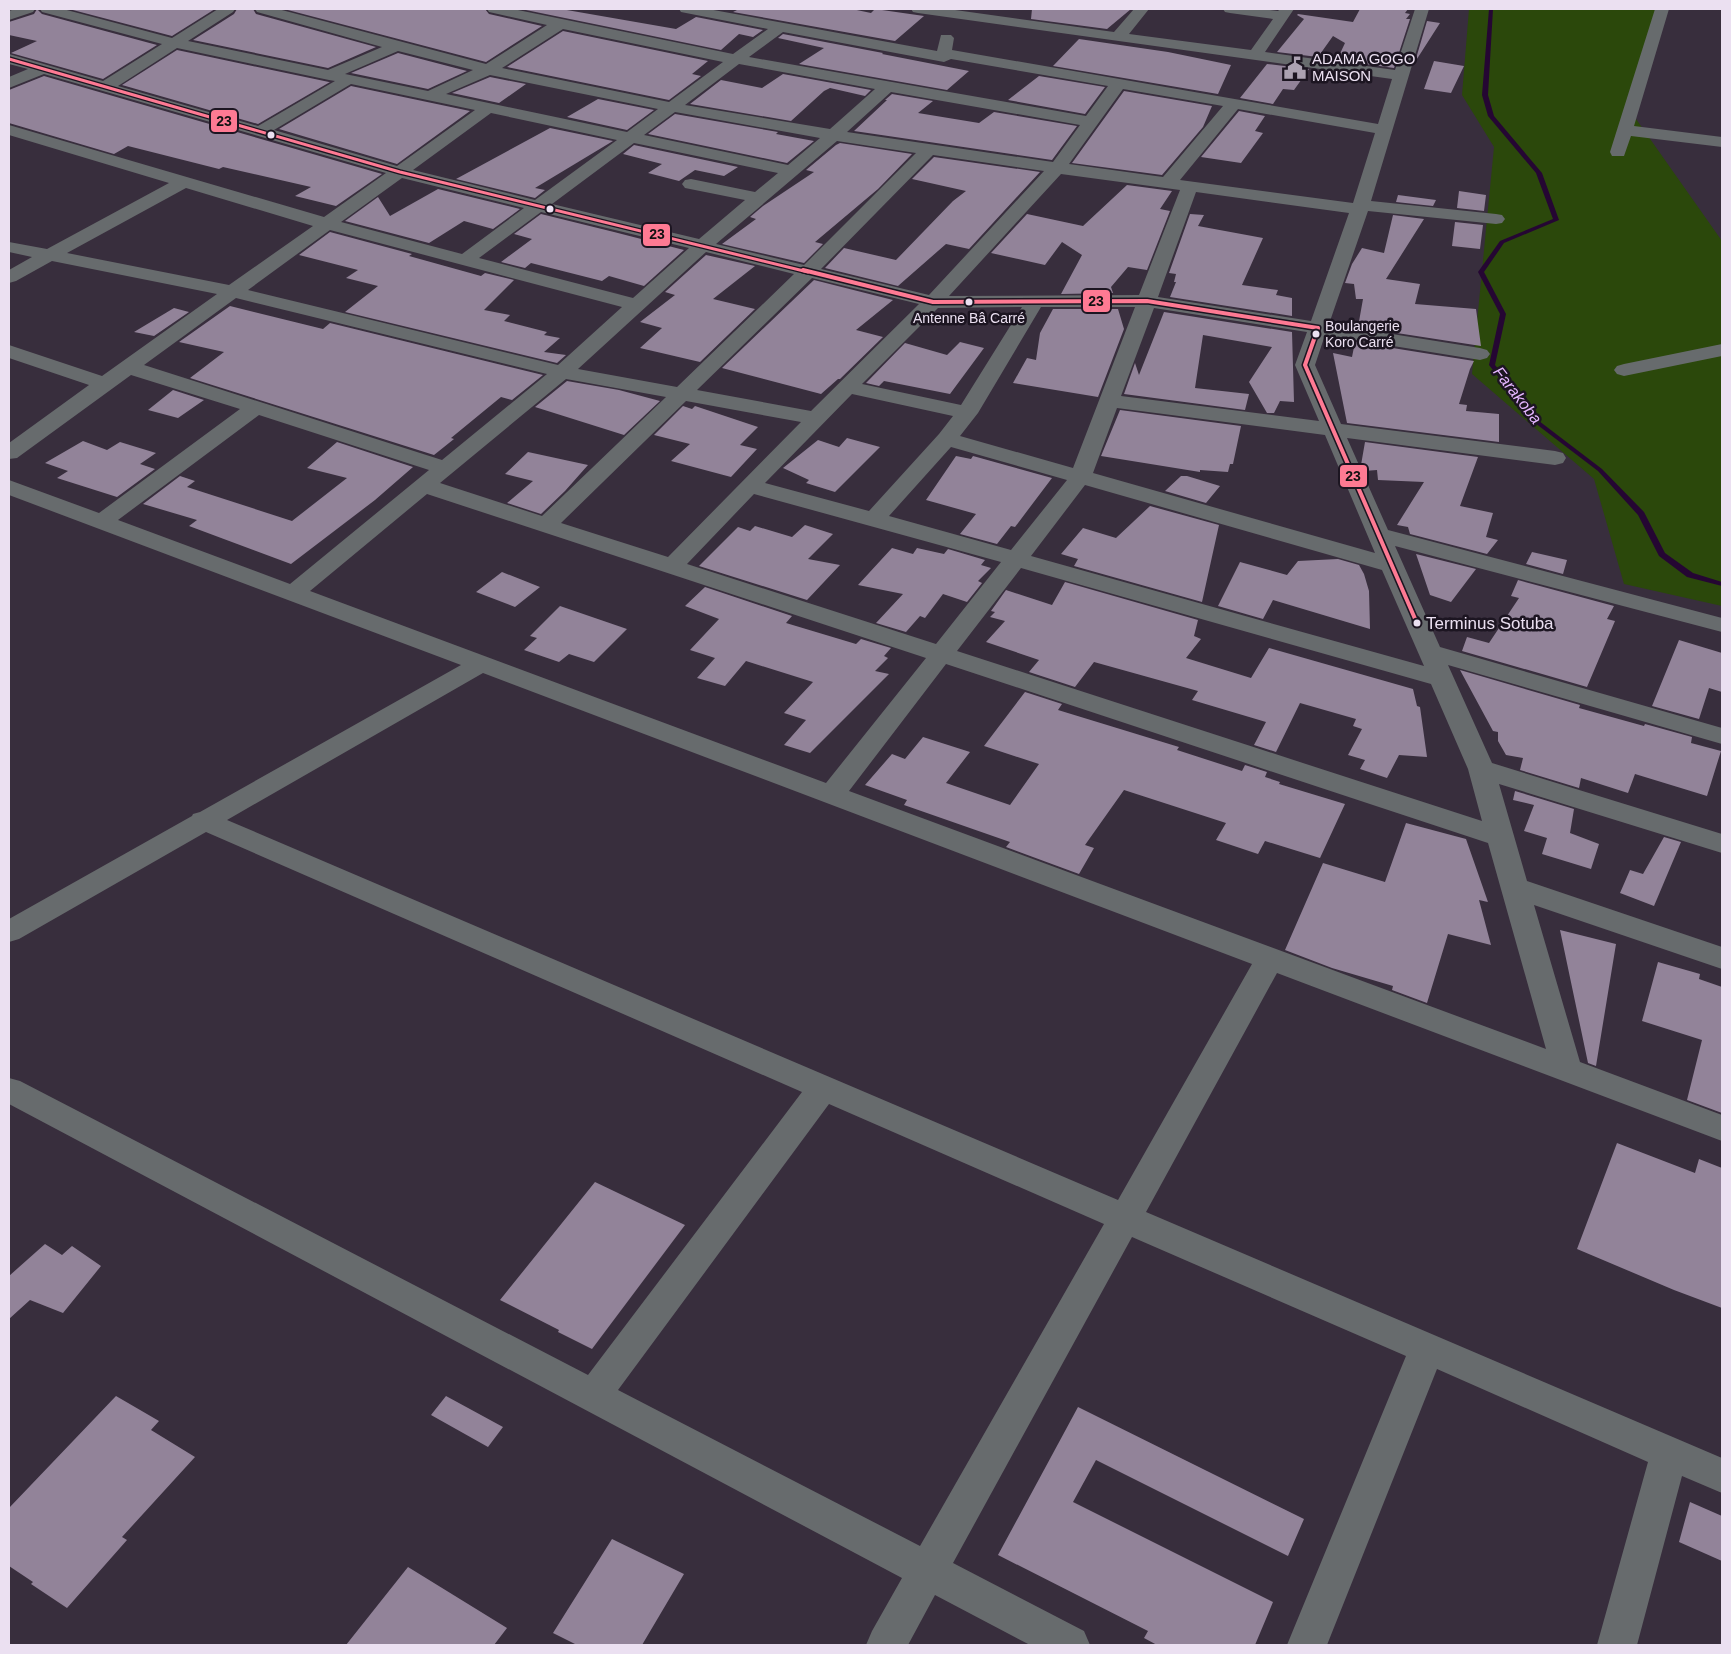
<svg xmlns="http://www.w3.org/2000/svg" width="1731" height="1654" font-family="Arial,sans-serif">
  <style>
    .green { fill: #2b480b }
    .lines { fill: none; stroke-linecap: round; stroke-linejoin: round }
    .stream { fill: #250633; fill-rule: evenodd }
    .building { fill: #928399 }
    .minor { fill: #676b6d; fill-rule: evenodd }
    .bus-1-far2-casing { stroke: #1c1521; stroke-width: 5.5 }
    .bus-1-far1-casing { stroke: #1c1521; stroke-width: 7 }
    .bus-1-casing { stroke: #1c1521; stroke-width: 9 }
    .bus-1-far2 { stroke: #fe7a93; stroke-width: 3 }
    .bus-1-far1 { stroke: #fe7a93; stroke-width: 4 }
    .bus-1 { stroke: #fe7a93; stroke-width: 5 }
    .bus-dot { fill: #ebe0f1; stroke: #1c1521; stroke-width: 2 }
    .labels { text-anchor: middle; stroke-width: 5; stroke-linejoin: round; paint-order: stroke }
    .far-bus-label { font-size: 14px; fill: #ebe0f1; stroke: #1c1521 }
    .far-poi-label { font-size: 15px; fill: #ebe0f1; stroke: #1c1521; text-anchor: start }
    .far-water-label { font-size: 16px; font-style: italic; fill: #e5b6ff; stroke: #1c1521 }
    .bus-label { font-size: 17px; fill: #ebe0f1; stroke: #1c1521; text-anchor: start }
    .line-badge { stroke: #1c1521; stroke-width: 2 }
    .pale-badge-label { font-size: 14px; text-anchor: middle; font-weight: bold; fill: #111 }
  </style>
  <rect width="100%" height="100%" fill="#382e3d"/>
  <path class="green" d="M1469,9h195l-35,100 93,132v365l-98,-22 -30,-105 -122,-105 22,-227 -32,-52z"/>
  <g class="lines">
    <path class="stream" d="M1489,9h4l-5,86 6,21 48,57 17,47 -55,23 -20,29 22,42 -11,51 44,56 63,48 42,43 21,41 28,20 29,9v4l-35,-9 -28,-21 -21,-41 -40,-44 -63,-48 -46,-58 11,-51 -22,-42 22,-31 53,-22 -17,-46 -48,-57 -6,-21z"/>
  </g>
  <path class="building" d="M37,9l5,5 115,31 -54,34 -92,-26 26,-12 -28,-6v-13l25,-8z
    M69,9h146l-43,27z
    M237,9h16l3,5 120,33 -48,21 -135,-28 41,-26z
    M284,9h201l4,5 53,12 -56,36z
    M521,9h40l115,20 20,-12 67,13 -10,7 -14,-3 -18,16z
    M739,9h113l19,4 4,-4 49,7 -29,25 -162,-29z
    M1032,9h99l-24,20 -76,-10z
    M1360,9h48l-3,4 5,1 -4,5h4l-16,49 -57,-8 8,-17 -12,-7 -15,21 -41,-5 27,-33 -7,-4 1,-1 55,8z
    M1427,21l13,2 -25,39z
    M563,31l145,30 -16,13 9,2 -32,24 -162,-33z
    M783,34l100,19 -1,1 87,17 -22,19 -148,-26 25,-16 -46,-10z
    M1079,39l89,13 63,13 -13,29 -165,-28z
    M177,50l152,32h1l-72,42 -136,-39z
    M398,53l69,18 -39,18 -77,-16z
    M1434,61l30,5 -13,27 -27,-4z
    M1267,64l42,5 -15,21 -11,-1 -10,15 -33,-6z
    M783,74l88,16 -6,6 -35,-8 -6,3 -33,30 -101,-17 31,-24 41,8z
    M44,76l338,98 -46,32 -41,-10 16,-9 -88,-20 -4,2 -91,-23 -14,8 -105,-31v-33z
    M1039,76l66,11 -20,27 -77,-14z
    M490,77l36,7 -27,19 -47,-10z
    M351,86l119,25 -73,53 -118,-35z
    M1124,91l88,15 -9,21 -41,48 -90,-12z
    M892,94l41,7 -15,12 61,10 15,-11 83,14 -25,34 -198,-29 33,-31h-2z
    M598,99l56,11 -27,20 -60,-13z
    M1239,111l26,5 -10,15 8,2 -22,30 -40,-6z
    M675,114l103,18 -2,2 38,7 -27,22 -139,-29z
    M550,128l63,13 -78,47 10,2 -10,8 -79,-19z
    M840,143l72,11 -34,35 -63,53 8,2 -19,19 -82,-19 34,-25 -6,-2 13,-11 51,-34 -8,-2 30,-25z
    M634,145l104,22 -14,9 -29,-6 -16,11 -31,-8 14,-9 -39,-10z
    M934,157l106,15 -71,77 -23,-5 -48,42 -73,-18 19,-20 52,12 57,-59 13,-10 -54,-12z
    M1127,185l45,6 -12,18 10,2 -23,59 -19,-3 -17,20 2,6 -52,1 21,-39 -20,-13 -17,23 -54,-12 36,-39 56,12z
    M438,189l82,20 -27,20 -29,-8 -35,22 -84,-22 33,-24 12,19z
    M1459,191l27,4 -2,16 -27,-3z
    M1398,195l38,5 -3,6 -37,-4z
    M541,214l73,18 70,18 -40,36 -35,-10 -7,5 -71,-18 -6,5 -24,-6 31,-23 -18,-5z
    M1190,214l14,1 -6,11 65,12 -21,47 36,5 -2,5 16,3v18l-122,-19 6,-15h-2l2,-8 -7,-1z
    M1393,215l31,4 -38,60 34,5 -5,20 61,5 5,37 -123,-19 5,-28h-7l-2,-15 -9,-1 7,-19 10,-16 22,5z
    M1455,222l28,3 -3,24 -28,-3z
    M330,232l82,22 -3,2 72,20 4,-3 29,7 -30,30 26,5 -6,6 43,11 -3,3 16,3 -16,14 22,3 -9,8 -212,-51 33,-26 -32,-8 12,-8 -59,-15z
    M706,255l49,11 -42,33 42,10 -55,53 -60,-14 22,-20 -22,-6 35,-27 -10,-3z
    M814,280l79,20 -37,30 27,7 -43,42h-2l-17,15 -99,-26z
    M230,306l93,23 7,-6 213,52 -31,25 -11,-3 -50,41 3,1 -20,16 -244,-77 34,-26 -45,-10z
    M174,308l15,4 -35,24 -20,-4z
    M1053,309h65l6,20 -26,68 -85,-14 14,-25 9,2 4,-27z
    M1164,312l128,20 2,70 -14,-1 -6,12h-7l-18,-31 23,-35 -69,-12 -8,53 54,6 -4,16 -121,-16 11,-31 4,12z
    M960,342l24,6 -34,46 -66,-13 -5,5 -13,-3 39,-40 42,12z
    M1355,342l119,19 -4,8 -11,35 8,1 -1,6 33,3v28l-152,-19 -14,-70 19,4z
    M567,381l52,9 41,11 -36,34 -89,-28z
    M173,390l31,10 -26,18 -30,-8z
    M683,406l9,3 3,-3 63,21 -18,18 17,4 -26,28 -60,-16 19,-17 -36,-9z
    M1120,410l121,16 -8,38h-3l-2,8 -28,-2v2l-99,-16z
    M847,438l33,9 -45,45 -29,-9 3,-3 -26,-12 35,-28 21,7z
    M83,441l24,9 13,-8 36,11 -16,11 15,5 -38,28 -60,-19 11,-7 -23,-8z
    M337,442l76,25 -38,33 -84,64 -102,-38 8,-6 -54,-16 37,-28 15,5 -8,6 105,34 55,-43 -40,-10z
    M1365,442l113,15 -18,49 33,7 -7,24 12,3 -11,14 -77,-20 -2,-7 -11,-2 27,-43 -46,-2 -1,-10 -13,1 -3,-6z
    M528,452l60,13 -23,26 -24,23 -34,-11 26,-22 -28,-7z
    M956,456l15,3 2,-3 79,22 -37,49 -4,-1 -14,18 -37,-10 16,-20 -50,-14z
    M1181,476h6l33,10 -14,17 -41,-12z
    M1150,506l69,19 -17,77 -128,-36 4,-7 -17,-5 22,-26 33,10z
    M805,525l28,9 -25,25 32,6 -33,35 -108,-34 39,-39 12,4 5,-5 37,11z
    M892,548l21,6 4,-6 27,6 4,-5 37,11 -4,5 10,3 -13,13 4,2 -15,19 -24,-8 -18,24 -5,-2 -14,16 -30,-9 27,-29 -45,-9z
    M1532,552l35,8 -4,14 -37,-10z
    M1416,554l60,15 -25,33 -21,-7z
    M1338,559l21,6 5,9 5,17 1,38 -97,-29 -10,19 -45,-13 22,-44 47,13 11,-14z
    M502,572l38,15 -25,20 -39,-15z
    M1518,580l96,26 -7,13 8,2 -28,66 -125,-36 5,-14 22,6 30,-45 -8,-2z
    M1065,582l133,38 -4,16 7,3 -15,19 65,20 18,-30 144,41 4,17 3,1 7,50 -28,-2 -12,23 -27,-9 5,-9 -17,-5 14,-26 -9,-3 3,-7 -56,-16 -24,49 -22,-7 12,-23 -74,-22 6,-9 -104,-29 -19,25 -46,-15 10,-12 -53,-18 19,-21 -15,-4 5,-5 -4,-1 15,-21 46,15z
    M705,587l87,29 -6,7 70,21 5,-5 30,9 -7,8 4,2 -13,13 14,3 -79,79 -26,-8 22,-25 -22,-7 29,-31 -67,-21 -21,25 -28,-8 18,-20 -25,-8 29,-31 -34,-13z
    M560,606l67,23 -33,33 -25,-8 -10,8 -35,-12 13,-12 -7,-2z
    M1679,640l43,13v39l-13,-4 -10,31 -47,-13z
    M1460,670l120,35 -1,3 65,18 1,-2 47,13 -1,6 30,8 -14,45 -72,-22 -7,19 -47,-15 -2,10 -59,-18 3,-12 -17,-3 -8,-14v-9l-5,-1z
    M1025,692l37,12 -4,6 121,37 -2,3 65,21 3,-6 22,7 -2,5 15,5 -1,2 66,20 -25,54 -55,-17 -7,13 -42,-14 10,-17 -102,-33 -39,55 9,3 -15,26 -73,-27 4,-5 -106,-37 3,-5 -42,-15 27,-31 13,5 18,-22 47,15 -24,31 64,22 29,-41 -55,-18z
    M1515,791l59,18 -4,24 29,11 -8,25 -49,-15 5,-16 -23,-7 10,-26 -21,-5z
    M1406,823l60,16 22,63 -9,-2 12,45 -43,-11 -21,69 -35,-13 1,-4 -61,-18 -47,-18 38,-87 62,19z
    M1664,837l17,5 -27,64 -34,-13 10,-23 13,4z
    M1560,930l56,14 -20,122 -8,-3z
    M1658,962l42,12 -1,5 23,8v126l-35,-13 15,-60 -60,-19z
    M1617,1143l78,30 4,-14 23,9v140l-48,-18 -97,-41z
    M595,1182l90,43 -93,124 -34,-17 1,-2 -59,-30z
    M45,1244l17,11 10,-9 29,20 -38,47 -33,-13 -21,19v-43z
    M116,1396l43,25 -8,9 44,27 -73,80 5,3 -60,68 -36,-24 2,-2 -24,-16v-58z
    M446,1396l57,31 -15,20 -57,-32z
    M1078,1407l226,112 -16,37 -192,-96 -23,42 200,100 -18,43h-98l-13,-7 4,-7 -150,-76z
    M1690,1502l32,14v45l-43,-19z
    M612,1539l72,35 -42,71h-65l-24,-12z
    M408,1567l99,61 -13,17h-148z"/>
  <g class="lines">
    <path class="minor" d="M15,9h20l-2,3 -24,8v-9z
      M40,9h23l109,29 46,-29h17l-2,3 -45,29 140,29 54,-23 -125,-35 -2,-3h23l208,55 61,-39 -58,-13 -2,-3h26l220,45 35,-25 -82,-16 -5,-1 -2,-3h29l229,42 4,-16h10l3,3 -2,12 426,74 14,-45 -474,-66 -5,-1 -2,-3h37l166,23 20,-23h15l-20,25 122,16 22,-31 -43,-6 -5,-1 -2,-3h38l17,2 2,-2h14l-29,43 130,18 20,-61h14l-58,192 125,13 6,1 3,4 -3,4 -6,1 -128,-13 -39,113 151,24 7,2 3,4 -3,4 -7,2 -155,-25 -10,30 26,59 214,27 8,2 3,5 -3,5 -8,2 -208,-27 41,92 334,88v14l-327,-86 45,101 282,81v16l-274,-79 44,98 230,71v19l-223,-69 28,97 195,66v22l-188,-64 46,157 142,53v26l-445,-168 -131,239 576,246v35l-40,-17 -45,169h-40l51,-183 -211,-93 -110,276h-40l119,-289 -274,-119 -179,326 131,68 6,14h-60l-95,-50 -27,50h-42l6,-14 30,-53 -893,-474v-26l11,3 568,294 214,-283 -596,-260 -187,107 -10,3v-23l183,-103 1,-2 7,-2 261,-147 -452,-170v-15l90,33 141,-104 -109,-34 -114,83 -8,1v-16l80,-58 -80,-27v-13l93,31 115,-82 -165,-33 -36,20 -7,2v-13l23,-13 -23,-5v-10l38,7 122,-66 -160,-48v-10l315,92 62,-44 -342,-99 -35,14v-11l19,-8 -19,-5v-10l94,27 59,-37 -120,-32zM563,29l160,33 -54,40 -167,-34zM783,32l161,30 7,-3 157,27 -22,30 -337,-59zM177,48l152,32 6,1 -77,45 -140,-40zM398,51l75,19 -45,21 -83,-17zM739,64l136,25 -45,40 -145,-24zM490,75l168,34 -31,23 -181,-38zM351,84l124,26 -78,56 -123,-36zM1123,89l100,17 -60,71 -94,-13zM891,92l189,33 -27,37 -206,-30zM1238,109l137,24 -22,70 -173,-23zM675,112l145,26 -32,27 -144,-30zM491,113l126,27 -82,60 -122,-30zM837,141l79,12 -112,112 -88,-21zM634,143l144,30 -23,19 -64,-13 -6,1 -3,4 3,4 60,12 -46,39 -147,-35zM933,155l111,16 -115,124 -108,-26zM1061,174l119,16 -41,105 -190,1zM402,178l122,30 -62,46 -121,-32zM186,188l127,38 -84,59 -162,-32zM1196,192l153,21 -38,108 -153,-24zM541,212l148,36 -56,50 -154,-40zM330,230l292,77 -64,58 -310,-75zM706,252l88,22 -117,113 -99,-18zM812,278l107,26 -108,107 -114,-21zM236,298l311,76 -105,86 -298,-95zM1022,307l-61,98 -99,-21 76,-76zM1041,307h94l-62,161 -113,-32 18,-23zM1154,308l153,24 -12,33 24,56 -198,-25zM566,379l100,18 -124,119 -102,-33zM852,394l101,22 -14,18 -70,77 -104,-28zM686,401l115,21 -133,135 -107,-34zM1117,408l208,27 50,118 -282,-80zM259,415l170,55 -139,114 -172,-64zM951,447l116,33 -56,70 -122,-34zM1085,485l297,85 42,96 -393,-110zM427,494l499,164 -100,125 -516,-192zM754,494l247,68 -65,82 -249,-80zM1021,568l410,116 37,85 14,52 -525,-170zM946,664l542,179 58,206 -697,-258zM483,673l769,291 -134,236 -891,-380zM829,1104l275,120 -184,322 -302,-156z
      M1655,9h14l-35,117 88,11v10l-91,-11 -7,20h-12l-2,-4z
      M1722,344v12l-98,20 -7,-2 -3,-4 3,-4 7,-2z"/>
    <defs>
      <path id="bus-1-far2" d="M9,59l391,113 408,100"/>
      <path id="bus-1-far1" d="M803,270l130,32 214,-1 171,27
        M1318,328l-13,37 111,256"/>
      <path id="bus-1" d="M1416,620l1,3"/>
    </defs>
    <use href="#bus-1-far2" class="bus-1-far2-casing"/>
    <use href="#bus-1-far1" class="bus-1-far1-casing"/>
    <use href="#bus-1" class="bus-1-casing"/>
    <use href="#bus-1-far2" class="bus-1-far2"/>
    <use href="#bus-1-far1" class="bus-1-far1"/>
    <use href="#bus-1" class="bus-1"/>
  </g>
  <defs>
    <symbol id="civic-bare" viewBox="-9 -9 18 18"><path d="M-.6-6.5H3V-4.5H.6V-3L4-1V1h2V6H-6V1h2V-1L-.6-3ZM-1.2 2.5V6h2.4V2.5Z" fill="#aca2b2" stroke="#1c1521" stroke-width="2.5" paint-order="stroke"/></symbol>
  </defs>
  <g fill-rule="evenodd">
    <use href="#civic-bare" x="1279" y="52" width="32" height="32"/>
  </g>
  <g class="bus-dot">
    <circle cx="271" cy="135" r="4.5"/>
    <circle cx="550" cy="209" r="4.5"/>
    <circle cx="969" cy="302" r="4.5"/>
    <circle cx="1316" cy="334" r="4.5"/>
    <circle cx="1417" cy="623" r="4.5"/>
  </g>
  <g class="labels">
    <g class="far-bus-label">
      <text x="969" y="323">Antenne Bâ Carré</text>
      <text x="1325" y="331" text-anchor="start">Boulangerie<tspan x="1325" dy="16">Koro Carré</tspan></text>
    </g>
    <g class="far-poi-label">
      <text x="1312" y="64">ADAMA GOGO<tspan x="1312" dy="17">MAISON</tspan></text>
    </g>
    <g class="far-water-label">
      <text transform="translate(1518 395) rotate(52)" y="6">Farakoba</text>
    </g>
    <g class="bus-label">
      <text x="1426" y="629">Terminus Sotuba</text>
    </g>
  </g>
  <g class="line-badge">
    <rect x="210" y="109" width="28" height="24" rx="5" fill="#fe7a93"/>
    <rect x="642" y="223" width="29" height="24" rx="5" fill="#fe7a93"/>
    <rect x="1082" y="289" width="29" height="24" rx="5" fill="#fe7a93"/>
    <rect x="1339" y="464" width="29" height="24" rx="5" fill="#fe7a93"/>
  </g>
  <g class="pale-badge-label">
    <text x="224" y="126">23</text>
    <text x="657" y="239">23</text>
    <text x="1096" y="306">23</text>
    <text x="1353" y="481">23</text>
  </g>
  <rect width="1731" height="1654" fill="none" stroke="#ebe0f1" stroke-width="20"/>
</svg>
